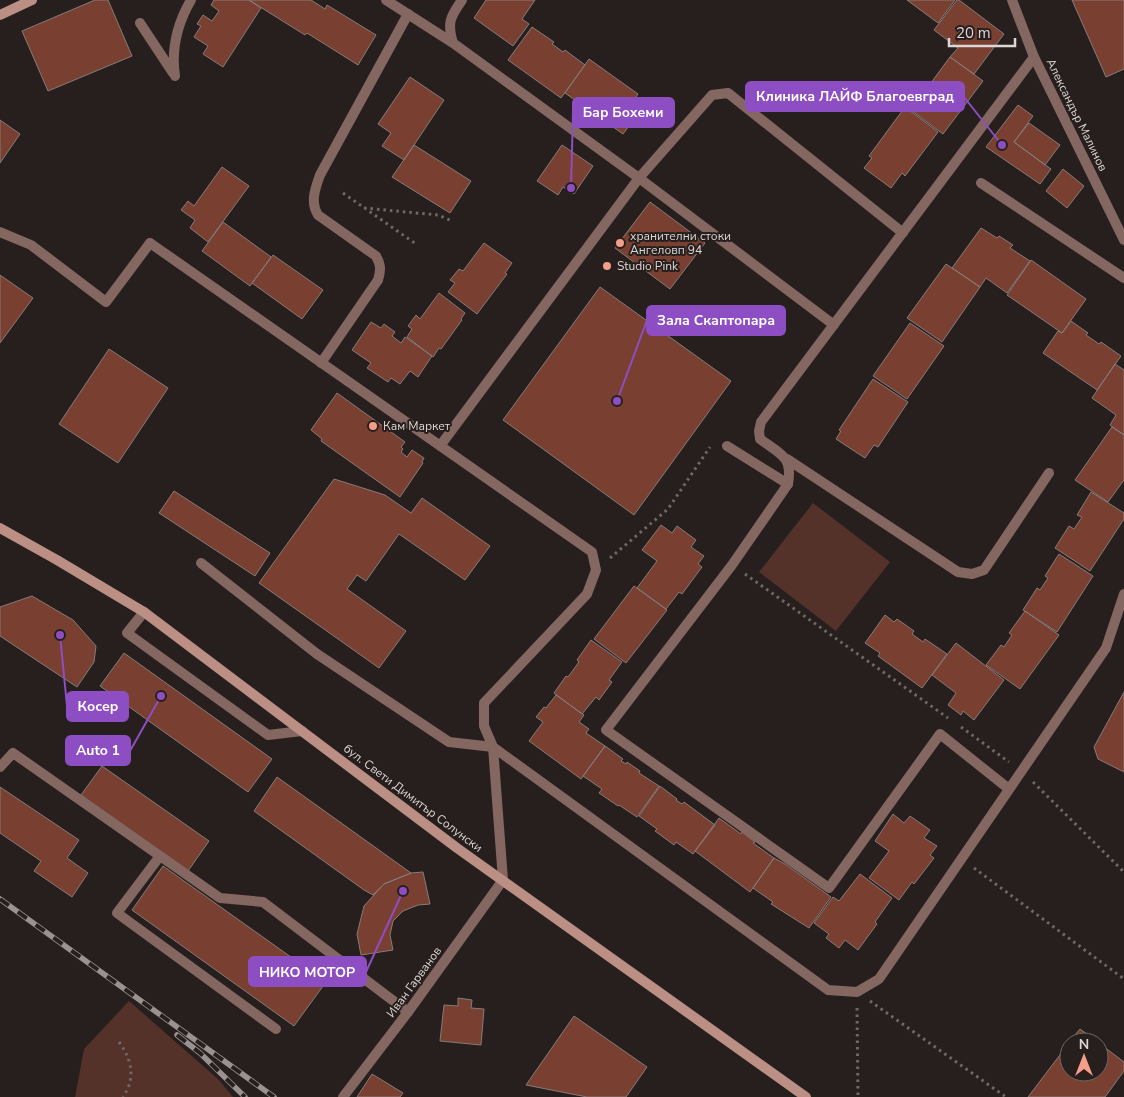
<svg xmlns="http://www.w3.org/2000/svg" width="1124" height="1097" font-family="'Nunito Sans',sans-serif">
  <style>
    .green { fill: #543129 }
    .building { fill: #793f31; stroke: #867c7a }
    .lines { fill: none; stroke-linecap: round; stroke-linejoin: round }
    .path { stroke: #6f6866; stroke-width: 3; stroke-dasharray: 2.5 4; stroke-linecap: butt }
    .lane { stroke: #836760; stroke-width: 10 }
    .street { stroke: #836760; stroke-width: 10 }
    .secondary { stroke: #bb8f84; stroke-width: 10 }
    .rail-casing { stroke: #999291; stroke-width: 5.5 }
    .rail { stroke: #271f1d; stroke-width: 4; stroke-dasharray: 11; stroke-linecap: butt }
    .poi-dot { fill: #f49e89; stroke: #271f1d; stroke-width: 2 }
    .labels { text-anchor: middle; stroke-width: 4; stroke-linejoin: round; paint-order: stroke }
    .street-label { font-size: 12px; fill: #dcd6d5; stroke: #271f1d }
    .poi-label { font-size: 12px; fill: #dcd6d5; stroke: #271f1d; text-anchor: start }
    .leader { fill: none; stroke: #8e4ec3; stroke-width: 2 }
    .callout-dot { fill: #8e4ec3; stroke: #271f1d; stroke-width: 2 }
    .callout { fill: #8e4ec3; stroke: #8e4ec3; stroke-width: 2 }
    .callout-label { font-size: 14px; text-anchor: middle; font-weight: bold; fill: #fff }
  </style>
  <rect width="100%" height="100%" fill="#271f1d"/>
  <path class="green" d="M813,503l77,59 -54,69 -77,-59z
    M129,1001l89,78 15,18h-158l9,-48z"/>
  <path class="building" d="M95,0h13l24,56 -84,35 -26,-60z
    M214,0h35l12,8 -38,59 -20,-13 5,-8 -14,-9 7,-11 -4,-2 6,-9 9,6 7,-10 -8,-6z
    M249,0h62l14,9 2,-4 49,30 -18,30 -51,-32 -2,2z
    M486,0h49l-13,19 7,5 -16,22 -39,-28z
    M907,0h48l-17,23z
    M957,0h2l45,34 -30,40 -24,-17 8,-9 -24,-18z
    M1072,0h52v69l-18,8z
    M532,27l22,15 -2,2 11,8 2,-2 20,15 -24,33 -53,-38z
    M950,57l33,24 -40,53 -32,-24z
    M589,59l49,35 -2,3 9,7 -22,30 -58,-41z
    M410,77l34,23 -40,60 -22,-14 9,-13 -13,-9z
    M1018,105l15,11 -19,26 37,27 -11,15 -54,-37z
    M905,107l33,25 -33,44 -3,-3 -11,15 -27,-20 8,-10 -3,-2z
    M0,120l20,14 -20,29z
    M1029,123l31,22 -15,20 -31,-23z
    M414,145l57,36 -21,32 -58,-36z
    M562,145l31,21 -19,28 -11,-7 -5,8 -21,-14z
    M222,167l27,19 -41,56 -18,-14 5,-8 -14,-10 7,-9 6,5z
    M1063,169l21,17 -17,22 -21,-17z
    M650,202l55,41 -35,46 -55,-41z
    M223,222l48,35 -21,29 -48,-35z
    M981,228l16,10 2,-2 14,9 -3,3 20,13 -23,32 -21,-15 -6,9 -28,-19z
    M484,243l28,20 -7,10 2,1 -30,40 -29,-22 7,-9 -5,-3 9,-11 4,2z
    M273,255l50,35 -21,29 -50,-36z
    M1031,260l55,39 -24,34 -55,-38z
    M946,264l34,23 -38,55 -35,-24z
    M0,275l33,23 -33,45z
    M600,287l131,94 -97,134 -131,-95z
    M439,293l26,20 -4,6 1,1 -21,29 -2,-1 -6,9 -26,-20 5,-8 -4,-3 8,-11 4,4z
    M1071,321l17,12 -2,2 13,9 2,-2 20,14 -24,34 -54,-37 15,-22 4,2z
    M371,322l10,6 3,-4 11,8 -3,4 9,7 4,-6 27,19 -14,21 -8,-6 -10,13 -9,-6 -3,4 -21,-14 4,-5 -19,-13z
    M910,323l34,23 -37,53 -34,-23z
    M109,349l59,39 -50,75 -59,-39z
    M1115,364l9,6v65l-14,-10 6,-10 -24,-17z
    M873,379l35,23 -30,45 -4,-2 -9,13 -29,-19 5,-8 -2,-1z
    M337,393l68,49 -4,5 2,2 -2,3 6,5 5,-7 12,8 -2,4 1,1 -23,34 -79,-56 1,-2 -11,-9z
    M1112,427l12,8v45l-16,22 -33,-22z
    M334,479l51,16 26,18 11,-15 68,48 -25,34 -66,-46 -33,47 -9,-6 -10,14 59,42 -27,37 -120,-85z
    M174,491l96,62 -15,23 -96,-63z
    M1091,492l33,21v6l-34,52 -35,-23 14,-22 5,3 8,-12 -5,-2z
    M661,525l11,8 5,-7 19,14 -5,7 13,9 -6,8 4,3 -20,27 -3,-2 -13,17 -29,-21 20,-27 -15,-11z
    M1059,554l34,22 -36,56 -34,-22 14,-22 3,2 8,-12 -3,-2z
    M634,586l33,24 -41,53 -32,-24z
    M32,596l41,24 23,26 -2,16 -17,25 -77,-51v-29z
    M1025,611l34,24 -39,54 -34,-24 15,-20 3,2 8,-12 -3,-2z
    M885,615l9,7 3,-3 17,12 -2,3 11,8 2,-3 22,15 -25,34 -44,-32 2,-3 -15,-10z
    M591,640l31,22 -13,18 3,2 -13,18 -3,-3 -14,17 -28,-21 12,-17 2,1 11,-15 -2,-2z
    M956,643l48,37 -30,40 -11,-9 -2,4 -13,-10 8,-12 -24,-18z
    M124,653l148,106 -24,33 -148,-106z
    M1124,692v80l-26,-13 -4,-12z
    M556,695l28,20 -5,7 10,7 -3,4 19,13 -24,33 -52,-38 14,-19 -7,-5 8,-10 2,1z
    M605,746l18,13 -2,2 5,3 1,-2 13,9 -1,2 20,13 -22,31 -18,-12 -1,1 -19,-13 3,-4 -19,-13z
    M102,766l107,75 -21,30 -107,-76z
    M277,777l134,96 -27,11 -11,11 -9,-5 -110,-79z
    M660,786l17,13 -1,1 6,4 2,-2 31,23 -22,29 -17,-12 -2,3 -19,-14 2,-2 -18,-13z
    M0,787l79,53 -12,18 21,15 -16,24 -38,-26 7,-10 -41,-28z
    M893,814l11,9 6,-7 20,14 -6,8 13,8 -7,9 4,3 -20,26 -2,-2 -13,18 -30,-22 20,-27 -14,-10z
    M719,818l22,16 1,-2 13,10 -2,1 21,15 -24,34 -55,-41z
    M774,858l11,6 46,33 -22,31 -38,-24 2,-2 -20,-14z
    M163,866l163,116 -32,44 -162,-116z
    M423,872l7,32 -12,1 -15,6 -10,10 -3,14 3,15 -32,5 -4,-21 7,-28 20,-22 27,-11z
    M860,874l32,24 -17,24 2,2 -19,26 -13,-10 -6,8 -13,-10 3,-4 -15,-11 19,-26 6,4z
    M458,998l14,2 -1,8 13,1 -3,36 -41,-4 4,-36 14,1z
    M574,1016l73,51 -21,30h-39l-61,-12z
    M1080,1029l18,13h-29z
    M1069,1043v29h30v-29l25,19v9l-19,26h-77z
    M372,1074l31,19 -3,4h-43z"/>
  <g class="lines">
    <path class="path" d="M343,193l73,51
      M364,208l74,7 14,6
      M610,558l58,-49 42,-62
      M745,574l203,144
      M961,727l48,35
      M1033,782l91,90
      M974,868l150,111
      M870,1001l136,96
      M857,1008l1,89
      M119,1042c13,18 17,36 4,55"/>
    <path class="lane" d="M140,23l33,50
      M175,76c-4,-27 2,-52 16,-76
      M981,183l143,95
      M0,232l31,13 75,57 44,-59
      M321,363l57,-83c3,-10 3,-15 -2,-24l-58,-41c-8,-13 -3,-26 2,-40l88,-161
      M727,446l61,38
      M787,459l171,113 14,2 12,-4 65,-97
      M201,563l116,91 132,88 44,5
      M144,612l-17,21 141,102 34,-4
      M0,767l13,-14 207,145 43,4 145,110
      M160,856l-43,57 159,116"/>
    <path class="street" d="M386,0l67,43
      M462,0c-12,17 -15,23 -9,43l186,135 195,147
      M1012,0l22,57 90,183
      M150,243l442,309 4,18 -9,24 -103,109v23l9,21 335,243 29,2 22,-13 227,-331 18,-54
      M440,446l199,-268 73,-83 16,-2 175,140
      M1009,789l-69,-55 -111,154 -223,-158 126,-165 56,-81c5,-28 -8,-30 -28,-45l-1,-8 2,-9 273,-365
      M343,1097l65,-85 95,-132 -10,-133"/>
    <path class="secondary" d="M0,15l32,-15
      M0,528l57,32 87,52 313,236 349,249"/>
    <defs>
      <path id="rail" d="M0,899l274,198
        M177,1035l23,18 45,44"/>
    </defs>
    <use href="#rail" class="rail-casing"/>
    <use href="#rail" class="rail"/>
  </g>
  <g class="poi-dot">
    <circle cx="620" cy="243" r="5"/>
    <circle cx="607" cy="266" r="5"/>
    <circle cx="373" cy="426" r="5"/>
  </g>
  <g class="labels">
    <g class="street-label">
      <text transform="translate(1077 115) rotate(64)" y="4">Александър Малинов</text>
      <text transform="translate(413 798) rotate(37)" y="4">бул. Свети Димитър Солунски</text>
      <text transform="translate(414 982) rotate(-54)" y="4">Иван Гарванов</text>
    </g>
    <g class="poi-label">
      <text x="630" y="240">хранителни стоки<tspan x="630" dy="14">Ангеловп 94</tspan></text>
      <text x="617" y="270">Studio Pink</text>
      <text x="383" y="430">Кам Маркет</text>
    </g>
  </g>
  <path class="leader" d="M1002 145L964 97M571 188L573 112M617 401L647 320M60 635L67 706M161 696L130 751M403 891L366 972"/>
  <g class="callout-dot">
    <circle cx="1002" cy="145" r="5"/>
    <circle cx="571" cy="188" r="5"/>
    <circle cx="617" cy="401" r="5"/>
    <circle cx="60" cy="635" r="5"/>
    <circle cx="161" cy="696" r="5"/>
    <circle cx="403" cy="891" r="5"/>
  </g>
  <g class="callout">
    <rect x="746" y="82" width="218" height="29" rx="5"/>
    <rect x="573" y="98" width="101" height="29" rx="5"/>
    <rect x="647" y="306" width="138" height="29" rx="5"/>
    <rect x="67" y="692" width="61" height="29" rx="5"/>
    <rect x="66" y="736" width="64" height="29" rx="5"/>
    <rect x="249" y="957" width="117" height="29" rx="5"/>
  </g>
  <g class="callout-label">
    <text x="855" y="101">Клиника ЛАЙФ Благоевград</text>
    <text x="623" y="117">Бар Бохеми</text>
    <text x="716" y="325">Зала Скаптопара</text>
    <text x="98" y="711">Косер</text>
    <text x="98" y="755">Auto 1</text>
    <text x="307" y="977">НИКО МОТОР</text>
  </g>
  <g transform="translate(1084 1057)"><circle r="24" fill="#271f1d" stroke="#6f6867"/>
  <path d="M0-4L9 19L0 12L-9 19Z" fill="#f49e89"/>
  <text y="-8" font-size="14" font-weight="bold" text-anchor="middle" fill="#dcd6d5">N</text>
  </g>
  <path d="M949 38v8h66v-8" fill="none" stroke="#dcd6d5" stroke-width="2.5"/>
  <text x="956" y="38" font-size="15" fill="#dcd6d5" stroke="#271f1d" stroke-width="4" paint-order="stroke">20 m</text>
</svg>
